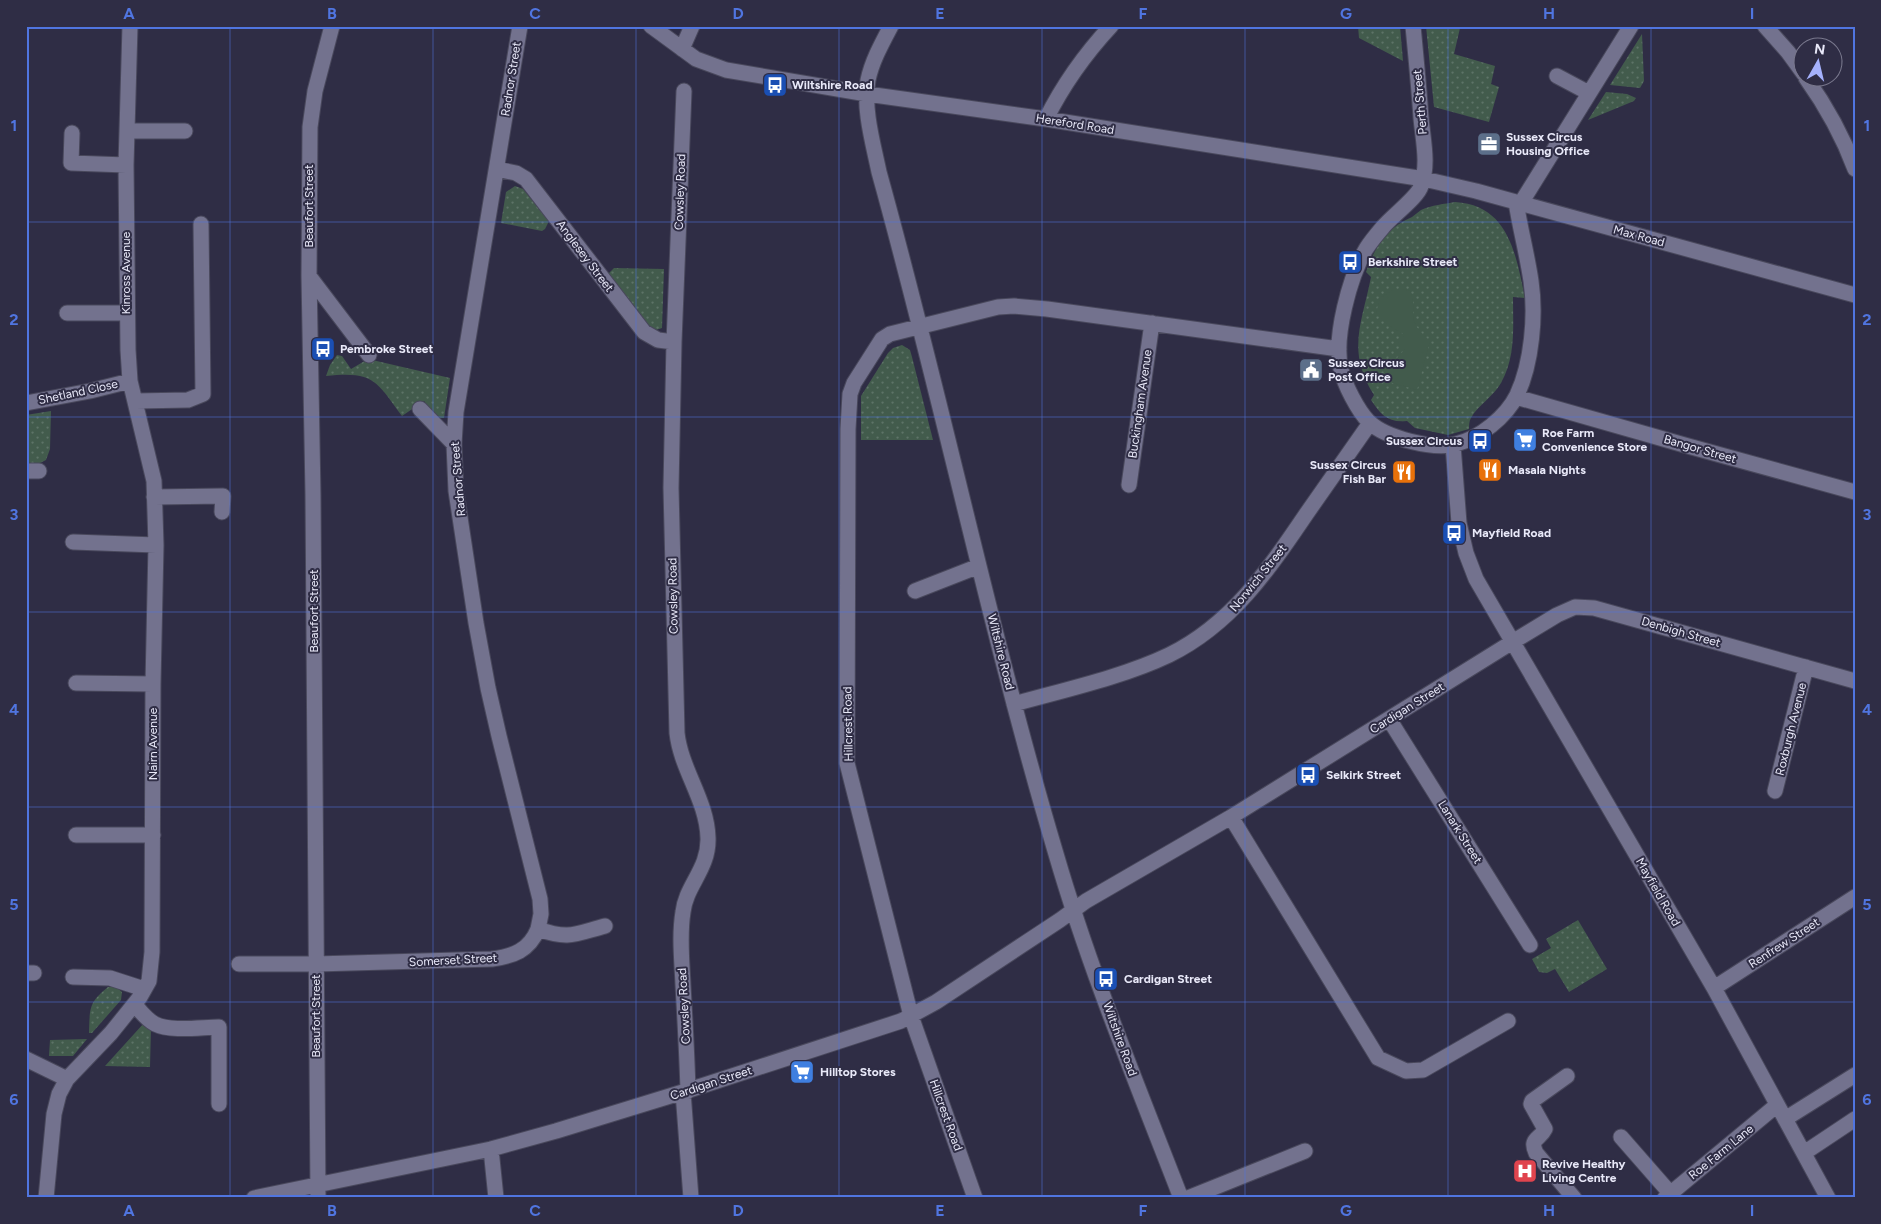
<svg xmlns="http://www.w3.org/2000/svg" width="1881" height="1224" font-family="Figtree,sans-serif">
  <style>
    .grass { fill: url(#grass-dots) }
    .green { fill: #425b4c }
    .lines { fill: none; stroke-linecap: round; stroke-linejoin: round }
    .minor-casing { stroke: #49485c; stroke-width: 17 }
    .minor { stroke: #73728e; stroke-width: 15 }
    .grid { fill: none; stroke: #5075e0; stroke-width: 1; stroke-opacity: 0.55 }
    .labels { text-anchor: middle; stroke-width: 4; stroke-linejoin: round; paint-order: stroke }
    .street-label { font-size: 12px; fill: #e9e9f9; stroke: #2f2d45 }
    .poi-label { font-size: 12px; font-weight: bold; fill: #e9e9f9; stroke: #2f2d45; text-anchor: start }
    .neatline { fill: none; stroke: #5075e0; stroke-width: 2 }
    .grid-label { font-size: 16px; text-anchor: middle; font-weight: bold; fill: #5075e0 }
  </style>
  <defs>
    <pattern id="grass-dots" width="8" height="8" patternUnits="userSpaceOnUse" patternTransform="scale(1.25)"><rect width="8" height="8" fill="#425b4c"/><path d="M2 2h.1M6 6h.1" fill="none" stroke="#5d7367" stroke-width="1.8" stroke-linecap="round"/></pattern>
  </defs>
  <rect width="100%" height="100%" fill="#2f2d45"/>
  <path class="grass" d="M1358,26h42l3,35 -44,-23z
    M1426,26h23l11,2 -6,26 41,12 -4,18 8,3 -10,35 -55,-15z
    M1642,34l2,47 -4,7 -30,-3z
    M1606,92l21,2 9,4 -2,3 -46,19z
    M515,186l8,3 26,32 -4,8 -3,2 -41,-8 5,-31z
    M1455,202c54,3 61,53 70,96l-12,-1c0,30 3,59 -12,86 -8,14 -23,22 -30,35 -2,3 -2,8 -2,11l-21,6 -33,-7 -8,-7c-19,2 -26,-6 -36,-21l3,-5c-28,-44 -12,-72 -3,-118l-5,-5c9,-25 20,-44 46,-55 3,-2 6,-5 9,-7 11,-5 23,-6 34,-8z
    M614,268l50,1 -2,59 -6,2 -7,-3 -41,-53z
    M902,345l8,5 2,7 21,83h-72v-44l27,-43 5,-5z
    M337,355l5,1 9,13 17,-10 82,19 -6,40h-7l-13,-17 -22,15c-26,-35 -28,-45 -76,-40l4,-11z
    M51,411l-1,38 -4,11 -6,3h-14v-48z
    M1578,920l29,49 -38,23 -14,-23 -8,4 -8,-1 -7,-13 19,-11 -5,-9z
    M108,987h8l6,5 -1,8 -29,33h-3c1,-24 -1,-30 19,-46z
    M144,1023l7,5 -1,39 -45,-1z
    M87,1039l-14,17h-24l1,-16z"/>
  <path class="green" d="M1394,289h9l7,2c10,25 -8,25 20,50l-13,49 -38,-11 26,-30 -7,-6 7,-8 -17,-10 -12,-12 4,-15z"/>
  <g class="lines">
    <defs>
      <path id="minor" d="M520,26l-64,386 -2,32 2,47 20,132 12,65 11,48 41,163 1,15 -3,15
        M651,26l45,33 30,11 141,24 179,25 378,60 52,12 379,104
        M891,26c-9,17 -19,35 -23,54 -5,29 5,63 11,92 63,226 110,457 177,682 34,117 81,230 125,344
        M1413,26c3,31 6,62 8,92 2,22 8,47 0,68 -3,11 -29,30 -38,41 -6,7 -12,14 -17,22 -16,27 -33,89 -25,120 3,15 17,42 28,53 17,16 64,28 87,22 24,-6 50,-27 61,-49 15,-32 19,-80 14,-114 -4,-27 -11,-53 -15,-79
        M1765,26l23,26 16,22
        M682,49l10,-23
        M1557,76l32,17
        M1806,78c20,28 37,59 49,91
        M684,91l-10,251 -3,146 6,245c4,37 30,67 31,105 1,31 -22,47 -25,74 -4,24 -1,49 0,73 2,35 4,70 5,106
        M1046,119c17,-34 39,-65 65,-93
        M127,131h58
        M72,133l-1,30 55,2
        M497,169l19,4 10,6 118,153 14,8 16,2
        M1521,203l110,-177
        M309,276l60,79
        M67,313h59
        M1516,397l172,49 167,46
        M136,401l52,-1 15,-6 -2,-170
        M26,403l64,-12 40,-10
        M420,409l34,35
        M1453,445l6,78 7,30 10,26 238,409 114,210
        M26,471h13
        M1129,485l23,-162
        M154,497l69,-1 -1,16
        M73,542l83,3
        M915,591l64,-25
        M76,683l77,1
        M1014,704c50,-14 109,-27 155,-49 63,-31 100,-86 138,-142 21,-30 42,-60 63,-90
        M1389,719l141,226
        M1775,791l31,-124
        M1231,817l147,241 28,13 17,-1 85,-49
        M76,835h77
        M239,964h77l176,-5c21,-3 37,-8 46,-30 31,11 37,5 67,-3
        M26,973h8
        M73,977l37,1 34,11
        M1714,988l141,-91
        M135,1005c6,7 12,15 20,19 16,8 47,3 64,3v77
        M26,1059l41,20
        M1567,1076l-35,25 -1,3 14,25c-5,11 -16,9 -9,24l38,45
        M683,1092l8,106
        M1785,1119l70,-44
        M1621,1137l49,56
        M491,1149l5,49
        M1804,1153l51,-34
        M46,1198l8,-84 5,-20 8,-15 44,-46 29,-36 9,-16 3,-29 1,-268 3,-139 -2,-64 -24,-100 -2,-31 -2,-185 4,-139
        M254,1198l237,-49 65,-18 127,-39 218,-71 35,-19 124,-82 26,-19 145,-84 283,-176 43,-26 18,-8 19,1 261,73
        M318,1198l-5,-703 -4,-219 1,-149 5,-36 17,-65
        M975,1198l-64,-182 -64,-253 1,-334 2,-35 4,-11 28,-44 8,-5 108,-27 16,-1 33,3 292,40
        M1188,1198l117,-47
        M1665,1198l112,-93"/>
    </defs>
    <use href="#minor" class="minor-casing"/>
    <use href="#minor" class="minor"/>
  </g>
  <path class="grid" d="M230,26v1172M433,26v1172M636,26v1172M839,26v1172M1042,26v1172M1245,26v1172M1448,26v1172M1651,26v1172M26,222h1829M26,417h1829M26,612h1829M26,807h1829M26,1002h1829"/>
  <defs>
    <symbol id="bus-square" viewBox="-11 -11 22 22"><rect x="-9" y="-9" width="18" height="18" rx="4" fill="#1a4fb4" stroke="#2f2d45"/><path d="M-5-6H5V4H4V6H2V4H-2V6H-4V4H-5ZM-3.5-4V0h7V-4ZM-3.5 1.2v1.5H-2V1.2ZM2 1.2v1.5H3.5V1.2Z" fill="#fff"/></symbol>
    <symbol id="office-square" viewBox="-11 -11 22 22"><rect x="-9" y="-9" width="18" height="18" rx="4" fill="#5c6f8a" stroke="#2f2d45"/><path d="M-6-3h4V-5.5h4V-3h4V5H-6ZM-1-4.5V-3h2v-1.5ZM-6 0V1H6V0Z" fill="#fff"/></symbol>
    <symbol id="civic-square" viewBox="-11 -11 22 22"><rect x="-9" y="-9" width="18" height="18" rx="4" fill="#5c6f8a" stroke="#2f2d45"/><path d="M-.6-6.5H3V-4.5H.6V-3L4-1V1h2V6H-6V1h2V-1L-.6-3ZM-1.2 2.5V6h2.4V2.5Z" fill="#fff"/></symbol>
    <symbol id="supermarket-square" viewBox="-11 -11 22 22"><rect x="-9" y="-9" width="18" height="18" rx="4" fill="#3f7fe0" stroke="#2f2d45"/><path d="M-6-5.5h2.5l.6 2H6L4.5 2H-2.5L-4.4-4H-6ZM-1.5 3.2a1.3 1.3 0 1 0 .1 0ZM3 3.2a1.3 1.3 0 1 0 .1 0Z" fill="#fff"/></symbol>
    <symbol id="restaurant-square" viewBox="-11 -11 22 22"><rect x="-9" y="-9" width="18" height="18" rx="4" fill="#e8710a" stroke="#2f2d45"/><path d="M-5-6h1v4h1v-4h1v4h1v-4h1v5L-1.5 .5V6h-2V.5L-5-1ZM5-6V6H3V1.5H1.5Q1.5-4 5-6Z" fill="#fff"/></symbol>
    <symbol id="hospital-square" viewBox="-11 -11 22 22"><rect x="-9" y="-9" width="18" height="18" rx="4" fill="#e0444e" stroke="#2f2d45"/><path d="M-5-5h3v3.5h4V-5h3V5h-3V1.5h-4V5h-3Z" fill="#fff"/></symbol>
  </defs>
  <g fill-rule="evenodd">
    <use href="#bus-square" x="761" y="71" width="28" height="28"/>
    <use href="#office-square" x="1475" y="130" width="28" height="28"/>
    <use href="#bus-square" x="1336" y="248" width="28" height="28"/>
    <use href="#bus-square" x="309" y="335" width="28" height="28"/>
    <use href="#civic-square" x="1297" y="356" width="28" height="28"/>
    <use href="#supermarket-square" x="1511" y="426" width="28" height="28"/>
    <use href="#bus-square" x="1466" y="427" width="28" height="28"/>
    <use href="#restaurant-square" x="1476" y="456" width="28" height="28"/>
    <use href="#restaurant-square" x="1390" y="458" width="28" height="28"/>
    <use href="#bus-square" x="1440" y="519" width="28" height="28"/>
    <use href="#bus-square" x="1294" y="761" width="28" height="28"/>
    <use href="#bus-square" x="1092" y="965" width="28" height="28"/>
    <use href="#supermarket-square" x="788" y="1058" width="28" height="28"/>
    <use href="#hospital-square" x="1511" y="1157" width="28" height="28"/>
  </g>
  <g class="labels">
    <g class="street-label">
      <text transform="translate(511 79) rotate(-81)" y="4">Radnor Street</text>
      <text transform="translate(1420 102) rotate(-95)" y="4">Perth Street</text>
      <text transform="translate(1075 124) rotate(9)" y="4">Hereford Road</text>
      <text transform="translate(680 192) rotate(-88)" y="4">Cowsley Road</text>
      <text transform="translate(309 206) rotate(-90)" y="4">Beaufort Street</text>
      <text transform="translate(1639 236) rotate(15)" y="4">Max Road</text>
      <text transform="translate(585 256) rotate(53)" y="4">Anglesey Street</text>
      <text transform="translate(126 273) rotate(-90)" y="4">Kinross Avenue</text>
      <text transform="translate(78 392) rotate(-12)" y="4">Shetland Close</text>
      <text transform="translate(1140 404) rotate(-82)" y="4">Buckingham Avenue</text>
      <text transform="translate(1700 449) rotate(16)" y="4">Bangor Street</text>
      <text transform="translate(458 479) rotate(-95)" y="4">Radnor Street</text>
      <text transform="translate(1258 578) rotate(-51)" y="4">Norwich Street</text>
      <text transform="translate(673 596) rotate(-91)" y="4">Cowsley Road</text>
      <text transform="translate(314 611) rotate(-90)" y="4">Beaufort Street</text>
      <text transform="translate(1681 632) rotate(16)" y="4">Denbigh Street</text>
      <text transform="translate(1001 652) rotate(76)" y="4">Wiltshire Road</text>
      <text transform="translate(1407 708) rotate(-32)" y="4">Cardigan Street</text>
      <text transform="translate(848 724) rotate(-91)" y="4">Hillcrest Road</text>
      <text transform="translate(1791 729) rotate(-76)" y="4">Roxburgh Avenue</text>
      <text transform="translate(153 744) rotate(-90)" y="4">Nairn Avenue</text>
      <text transform="translate(1460 832) rotate(58)" y="4">Lanark Street</text>
      <text transform="translate(1658 892) rotate(60)" y="4">Mayfield Road</text>
      <text transform="translate(1784 943) rotate(-33)" y="4">Renfrew Street</text>
      <text transform="translate(453 960) rotate(-3)" y="4">Somerset Street</text>
      <text transform="translate(684 1006) rotate(-93)" y="4">Cowsley Road</text>
      <text transform="translate(316 1016) rotate(-90)" y="4">Beaufort Street</text>
      <text transform="translate(1120 1039) rotate(70)" y="4">Wiltshire Road</text>
      <text transform="translate(711 1083) rotate(-18)" y="4">Cardigan Street</text>
      <text transform="translate(946 1115) rotate(70)" y="4">Hillcrest Road</text>
      <text transform="translate(1721 1152) rotate(-39)" y="4">Roe Farm Lane</text>
    </g>
    <g class="poi-label">
      <text x="792" y="89">Wiltshire Road</text>
      <text x="1506" y="141">Sussex Circus<tspan x="1506" dy="14">Housing Office</tspan></text>
      <text x="1368" y="266">Berkshire Street</text>
      <text x="340" y="353">Pembroke Street</text>
      <text x="1328" y="367">Sussex Circus<tspan x="1328" dy="14">Post Office</tspan></text>
      <text x="1542" y="437">Roe Farm<tspan x="1542" dy="14">Convenience Store</tspan></text>
      <text x="1462" y="445" text-anchor="end">Sussex Circus</text>
      <text x="1386" y="469" text-anchor="end">Sussex Circus<tspan x="1386" dy="14">Fish Bar</tspan></text>
      <text x="1508" y="474">Masala Nights</text>
      <text x="1472" y="537">Mayfield Road</text>
      <text x="1326" y="779">Selkirk Street</text>
      <text x="1124" y="983">Cardigan Street</text>
      <text x="820" y="1076">Hilltop Stores</text>
      <text x="1542" y="1168">Revive Healthy<tspan x="1542" dy="14">Living Centre</tspan></text>
    </g>
  </g>
  <rect width="1881" height="1224" fill="none" stroke="#2f2d45" stroke-width="55"/>
  <g transform="translate(1818 62) rotate(8)"><circle r="24" fill="#2f2d45" stroke="#79788d"/>
  <path d="M0-4L9 19L0 12L-9 19Z" fill="#a5b1fc"/>
  <text y="-8" font-size="14" font-weight="bold" text-anchor="middle" fill="#e9e9f9">N</text>
  </g>
  <rect x="28" y="28" width="1826" height="1168" class="neatline"/>
  <g class="grid-label">
    <text x="129" y="19">A</text>
    <text x="332" y="19">B</text>
    <text x="535" y="19">C</text>
    <text x="738" y="19">D</text>
    <text x="940" y="19">E</text>
    <text x="1143" y="19">F</text>
    <text x="1346" y="19">G</text>
    <text x="1549" y="19">H</text>
    <text x="1752" y="19">I</text>
    <text x="14" y="131">1</text>
    <text x="1867" y="131">1</text>
    <text x="14" y="325">2</text>
    <text x="1867" y="325">2</text>
    <text x="14" y="520">3</text>
    <text x="1867" y="520">3</text>
    <text x="14" y="715">4</text>
    <text x="1867" y="715">4</text>
    <text x="14" y="910">5</text>
    <text x="1867" y="910">5</text>
    <text x="14" y="1105">6</text>
    <text x="1867" y="1105">6</text>
    <text x="129" y="1216">A</text>
    <text x="332" y="1216">B</text>
    <text x="535" y="1216">C</text>
    <text x="738" y="1216">D</text>
    <text x="940" y="1216">E</text>
    <text x="1143" y="1216">F</text>
    <text x="1346" y="1216">G</text>
    <text x="1549" y="1216">H</text>
    <text x="1752" y="1216">I</text>
  </g>
</svg>
